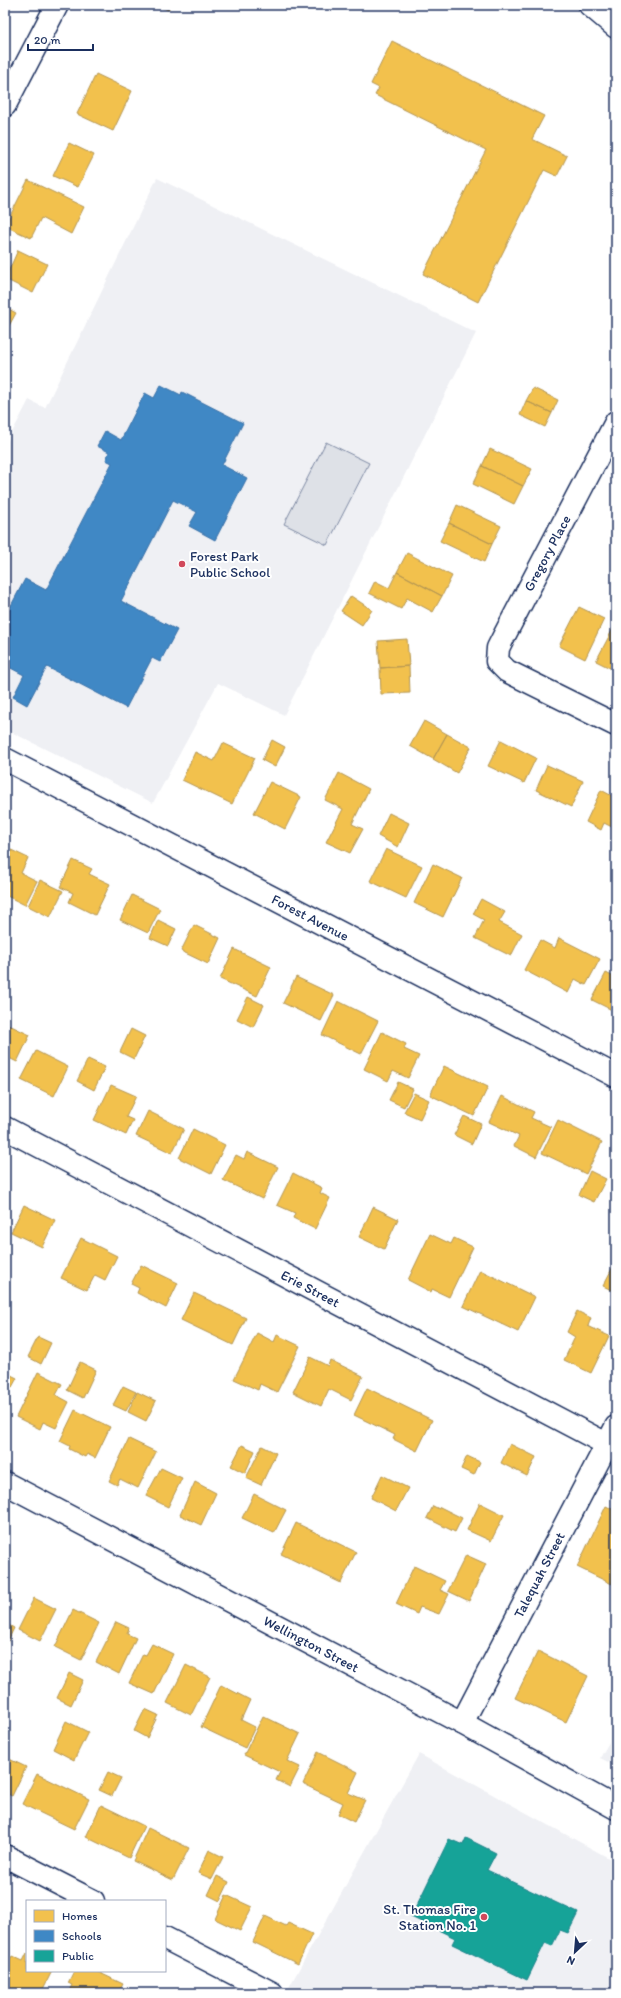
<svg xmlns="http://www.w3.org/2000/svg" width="621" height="1998" font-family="Itim,sans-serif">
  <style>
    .built { fill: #eff0f4 }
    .green { fill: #dee1e7; stroke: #7c88a2 }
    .homes { fill: #f2c14e; stroke: #b29553 }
    .schools { fill: #3f88c5; stroke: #346da6 }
    .public { fill: #17a398; stroke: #188087 }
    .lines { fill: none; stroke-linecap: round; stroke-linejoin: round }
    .street-casing { stroke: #1b2f5e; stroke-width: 25 }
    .secondary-casing { stroke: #1b2f5e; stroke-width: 25 }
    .street { stroke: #fff; stroke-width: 22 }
    .secondary { stroke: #fff; stroke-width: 22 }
    .poi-dot { fill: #d1495b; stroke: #fff; stroke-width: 1.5 }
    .labels { text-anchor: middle; stroke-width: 4; stroke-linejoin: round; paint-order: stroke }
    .street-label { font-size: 14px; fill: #1b2f5e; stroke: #fff }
    .poi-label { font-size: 14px; fill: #1b2f5e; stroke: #fff; text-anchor: start }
  </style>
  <rect width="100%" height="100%" fill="#fff"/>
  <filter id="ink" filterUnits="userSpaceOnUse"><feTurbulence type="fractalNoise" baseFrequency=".025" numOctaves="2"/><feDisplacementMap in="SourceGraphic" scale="8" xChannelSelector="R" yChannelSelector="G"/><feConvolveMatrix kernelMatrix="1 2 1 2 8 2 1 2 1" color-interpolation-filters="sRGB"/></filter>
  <g filter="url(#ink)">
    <path class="built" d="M157,178l319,155 -192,382 -66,-32 -65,120 -148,-74v-283l24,-46 16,8z
      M616,1730v36l-16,-8z
      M419,1754l197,108v131h-320l-8,-4z"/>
    <path class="green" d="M326,442l43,21 -42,82 -43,-21z"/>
    <path class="homes" d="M157,5h14l-3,5z
      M392,41l152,75 -12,23 35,17 -10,20 -13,-6 -66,132 -55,-28 63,-124 -111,-55 4,-7 -8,-4z
      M96,74l36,17 -19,40 -36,-17z
      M69,143l25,12 -16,32 -25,-11z
      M28,180l56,27 -13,27 -30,-16 -10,20 -26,-12z
      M18,250l29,14 -14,29 -28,-14z
      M5,307l11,6 -11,20z
      M533,388l25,12 -6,13 -26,-12z
      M526,401l26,12 -7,14 -25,-12z
      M490,449l42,20 -9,17 -41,-20z
      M482,466l41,20 -9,18 -41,-20z
      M457,505l44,21 -9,18 -43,-21z
      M449,523l43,21 -8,18 -44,-21z
      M407,553l45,23 -10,20 -45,-24z
      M397,572l45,24 -9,16 -26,-14 -6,11 -32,-16 6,-12 14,7z
      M351,596l21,14 -10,15 -21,-14z
      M579,607l25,12 -19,40 -26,-13z
      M616,623v48l-20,-10z
      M407,639l2,27 -29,2 -2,-27z
      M409,666l1,27 -29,1 -1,-26z
      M424,721l23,13 -14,25 -23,-13z
      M447,734l24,13 -14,26 -24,-14z
      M272,740l13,7 -10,20 -13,-7z
      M501,740l35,18 -12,25 -36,-17z
      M223,743l32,15 -23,46 -50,-24 13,-28 19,9z
      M547,765l36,16 -12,26 -35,-17z
      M339,773l30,16 -17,35 11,5 -13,24 -24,-11 17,-33 -18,-9z
      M270,782l31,15 -16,32 -31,-16z
      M601,790l15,8v31l-12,-6 -3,7 -15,-8z
      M389,813l20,10 -11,24 -20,-11z
      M5,847l23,11 -7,15 16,8 -12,24 -20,-10z
      M386,849l36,17 -16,32 -36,-17z
      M73,860l19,9 -3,5 21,10 -15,31 -26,-13 4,-9 -13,-6z
      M433,864l29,14 -19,39 -29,-14z
      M40,880l23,11 -13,26 -22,-11z
      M132,895l28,14 -12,24 -28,-13z
      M481,899l24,13 -6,10 23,12 -11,22 -36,-18 9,-18 -11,-6z
      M158,920l18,9 -8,17 -18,-8z
      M194,925l26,13 -12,26 -27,-13z
      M559,938l41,21 -14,26 -11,-6 -7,14 -44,-23 16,-30 15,8z
      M234,949l37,18 -14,29 -37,-17z
      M606,973l10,5v34l-24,-12z
      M296,977l38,18 -13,26 -38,-18z
      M248,997l16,8 -11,22 -16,-8z
      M338,1001l40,20 -17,33 -39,-19z
      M5,1023l25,12 -13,27 -12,-6z
      M131,1029l14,7 -11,23 -14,-7z
      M382,1032l24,12 -2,5 15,7 -11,22 -15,-7 -5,10 -24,-12z
      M36,1051l32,16 -14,29 -33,-16z
      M88,1059l17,8 -11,23 -17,-9z
      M444,1066l44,21 -14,29 -44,-21z
      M398,1082l15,7 -9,18 -15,-7z
      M111,1085l25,11 -10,21 7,3 -7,15 -32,-15z
      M414,1093l15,7 -9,19 -16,-7z
      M502,1096l32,16 -3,6 20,9 -15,30 -22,-11 5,-10 -30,-14z
      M148,1111l36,18 -12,24 -36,-17z
      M464,1116l17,8 -9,20 -18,-9z
      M558,1120l44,22 -16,32 -44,-21z
      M193,1129l32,16 -14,29 -32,-16z
      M247,1152l31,15 -16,32 -39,-19 13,-25 8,4z
      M590,1171l16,8 -12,23 -15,-7z
      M293,1173l29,15 -2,5 10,5 -15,31 -22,-11 2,-5 -18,-8z
      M24,1205l31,15 -13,27 -31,-15z
      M373,1207l25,12 -14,30 -25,-12z
      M430,1234l21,10 3,-6 19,9 -24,50 -17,-8 -1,3 -23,-12z
      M81,1238l36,18 -12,24 -10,-5 -8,15 -26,-12z
      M616,1261v31l-13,-6z
      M141,1265l37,18 -12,25 -29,-15 2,-5 -8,-4z
      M480,1270l55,27 -17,35 -55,-26z
      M194,1293l52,25 -13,27 -52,-25z
      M577,1311l14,7 -3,8 21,10 -18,37 -27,-13 11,-23 -8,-5z
      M257,1333l17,9 3,-7 23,11 -23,46 -17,-8 -2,6 -24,-11z
      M38,1337l13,6 -10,21 -13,-7z
      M310,1357l18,9 2,-6 33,16 -12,24 -22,-11 -8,17 -28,-14z
      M80,1362l16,8 -13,28 -16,-8z
      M5,1372l12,6 -6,11 -6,-3z
      M38,1372l24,12 -6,11 13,7 -13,26 -13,-6 -3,7 -24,-12z
      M123,1386l13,6 -10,19 -13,-6z
      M367,1388l65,32 -15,31 -24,-12 2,-4 -41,-20z
      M137,1392l19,9 -10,20 -18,-9z
      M75,1410l35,17 -15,31 -8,-4 -2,3 -16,-8 1,-3 -10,-5z
      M129,1439l27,13 -18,36 -18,-9 -3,6 -8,-4z
      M510,1444l26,13 -9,19 -26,-13z
      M242,1445l13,6 -10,22 -14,-7z
      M262,1446l14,7 -15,32 -15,-7z
      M467,1456l13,6 -6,13 -13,-6z
      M161,1468l21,10 -14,29 -22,-11z
      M382,1475l26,13 -12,23 -25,-13z
      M195,1482l21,11 -15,32 -21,-10z
      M254,1494l32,16 -12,23 -32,-15z
      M480,1503l24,12 -13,26 -24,-11z
      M433,1506l6,3 1,-2 22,11 -7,14 -28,-14z
      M606,1506l10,5v64l-4,9 -35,-17z
      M296,1523l60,29 -15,31 -60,-29z
      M466,1555l20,9 -17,37 -21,-10z
      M414,1566l31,15 -5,9 9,4 -10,20 -19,-7 -3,7 -21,-10z
      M34,1598l22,11 -16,32 -22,-11z
      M73,1610l26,13 -18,37 -26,-13z
      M116,1622l13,6 -2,6 9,4 -17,36 -23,-12z
      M5,1623l9,5 -9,19z
      M152,1644l21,10 -19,40 -25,-11 14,-29 3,1z
      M538,1651l50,25 -22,46 -51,-24z
      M186,1665l24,12 -19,38 -24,-12z
      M69,1673l14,7 -12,25 -14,-7z
      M221,1685l29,15 -9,20 14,7 -10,21 -44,-21z
      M145,1709l13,6 -11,23 -13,-7z
      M263,1716l37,18 -13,27 13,6 -10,20 -14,-7 4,-8 -36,-17z
      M66,1721l22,11 -14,28 -21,-11z
      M318,1752l40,20 -10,21 17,7 -11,22 -16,-8 5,-11 -40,-19z
      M5,1757l21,10 -14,29 -7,-3z
      M108,1772l13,6 -9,18 -13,-6z
      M37,1774l52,25 -15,30 -52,-25z
      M101,1805l43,21 -15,32 -43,-21z
      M148,1828l41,20 -16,32 -40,-19z
      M209,1850l14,7 -11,22 -14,-6z
      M217,1876l12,6 -9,19 -12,-6z
      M226,1895l26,12 -12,24 -25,-12z
      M265,1916l21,10 2,-3 24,11 -14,30 -45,-22z
      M27,1953v18h25l-11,22h-31l-5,-2v-21l7,-14 11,5z
      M74,1971h22l27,13 -5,9h-45l-4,-2 3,-6 -4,-2z"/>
    <path class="schools" d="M161,385l20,10 1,-3 61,31 -21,42 25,13 -32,62 -26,-14 8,-14 -24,-12 -52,101 56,29 -17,32 -8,-4 -26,50 -79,-41 -20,38 -14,-8 11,-22 -19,-10v-48l20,-38 21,11 66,-127 -6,-3 3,-8 -12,-6 8,-15 16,9 24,-47 9,5z"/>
    <path class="public" d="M466,1838l30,15 -9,17 91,43 -10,20 -8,-3 -8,16 -7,-3 -18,37 -75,-36 3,-6 -44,-21 38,-78 14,6z"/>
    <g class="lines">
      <defs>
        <g id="street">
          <path d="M5,105l52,-100"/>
          <path d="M616,422l-112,214 -6,12 -1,13 10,10 109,54"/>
          <path id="s1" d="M5,759l611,317"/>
          <path id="s2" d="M5,1128l611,321"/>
          <path id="s3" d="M462,1723l154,-296"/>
          <path d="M5,1856l88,45"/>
          <path d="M165,1938l107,55"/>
        </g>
        <g id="secondary">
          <path d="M590,5l26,22"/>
          <path id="s4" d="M5,1483l457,240 154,85"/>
        </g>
      </defs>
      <use href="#street" class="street-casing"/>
      <use href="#secondary" class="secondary-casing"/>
      <use href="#street" class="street"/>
      <use href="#secondary" class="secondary"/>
    </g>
  </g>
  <g class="poi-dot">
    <circle cx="182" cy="564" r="4"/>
    <circle cx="484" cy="1917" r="4"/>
  </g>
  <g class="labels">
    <g class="street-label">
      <text transform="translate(547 553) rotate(-62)" y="5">Gregory Place</text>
      <text dy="5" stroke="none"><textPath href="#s1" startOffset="344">Forest Avenue</textPath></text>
      <text dy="5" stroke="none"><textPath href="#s2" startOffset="345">Erie Street</textPath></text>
      <text dy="5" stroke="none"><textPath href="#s3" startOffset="167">Talequah Street</textPath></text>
      <text dy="5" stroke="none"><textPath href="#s4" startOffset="346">Wellington Street</textPath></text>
    </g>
    <g class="poi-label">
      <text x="190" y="561">Forest Park<tspan x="190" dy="16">Public School</tspan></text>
      <text x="476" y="1914" text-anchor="end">St. Thomas Fire<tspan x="476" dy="16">Station No. 1</tspan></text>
    </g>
  </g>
  <rect width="621" height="1998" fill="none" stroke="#fff" stroke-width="20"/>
  <rect x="10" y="10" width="601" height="1978" fill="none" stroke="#1b2f5e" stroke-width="1.5" filter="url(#ink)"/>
  <rect x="26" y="1900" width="140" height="72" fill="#ffffff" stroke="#a4acbf"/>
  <rect x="34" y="1910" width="20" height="12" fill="#f2c14e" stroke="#a4acbf"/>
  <text x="62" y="1920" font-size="12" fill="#1b2f5e">Homes</text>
  <rect x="34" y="1930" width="20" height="12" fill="#3f88c5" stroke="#a4acbf"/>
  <text x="62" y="1940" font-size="12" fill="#1b2f5e">Schools</text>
  <rect x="34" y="1950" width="20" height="12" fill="#17a398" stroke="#a4acbf"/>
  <text x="62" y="1960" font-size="12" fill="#1b2f5e">Public</text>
  <g transform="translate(575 1952) rotate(206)" stroke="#ffffff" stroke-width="3" paint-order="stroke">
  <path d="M0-3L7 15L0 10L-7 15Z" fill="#1b2f5e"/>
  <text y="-6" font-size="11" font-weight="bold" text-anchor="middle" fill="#1b2f5e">N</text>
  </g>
  <path d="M28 44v6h65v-6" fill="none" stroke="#1b2f5e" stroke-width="2"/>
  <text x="34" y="44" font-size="12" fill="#1b2f5e" stroke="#ffffff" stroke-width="3" paint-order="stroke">20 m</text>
</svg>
